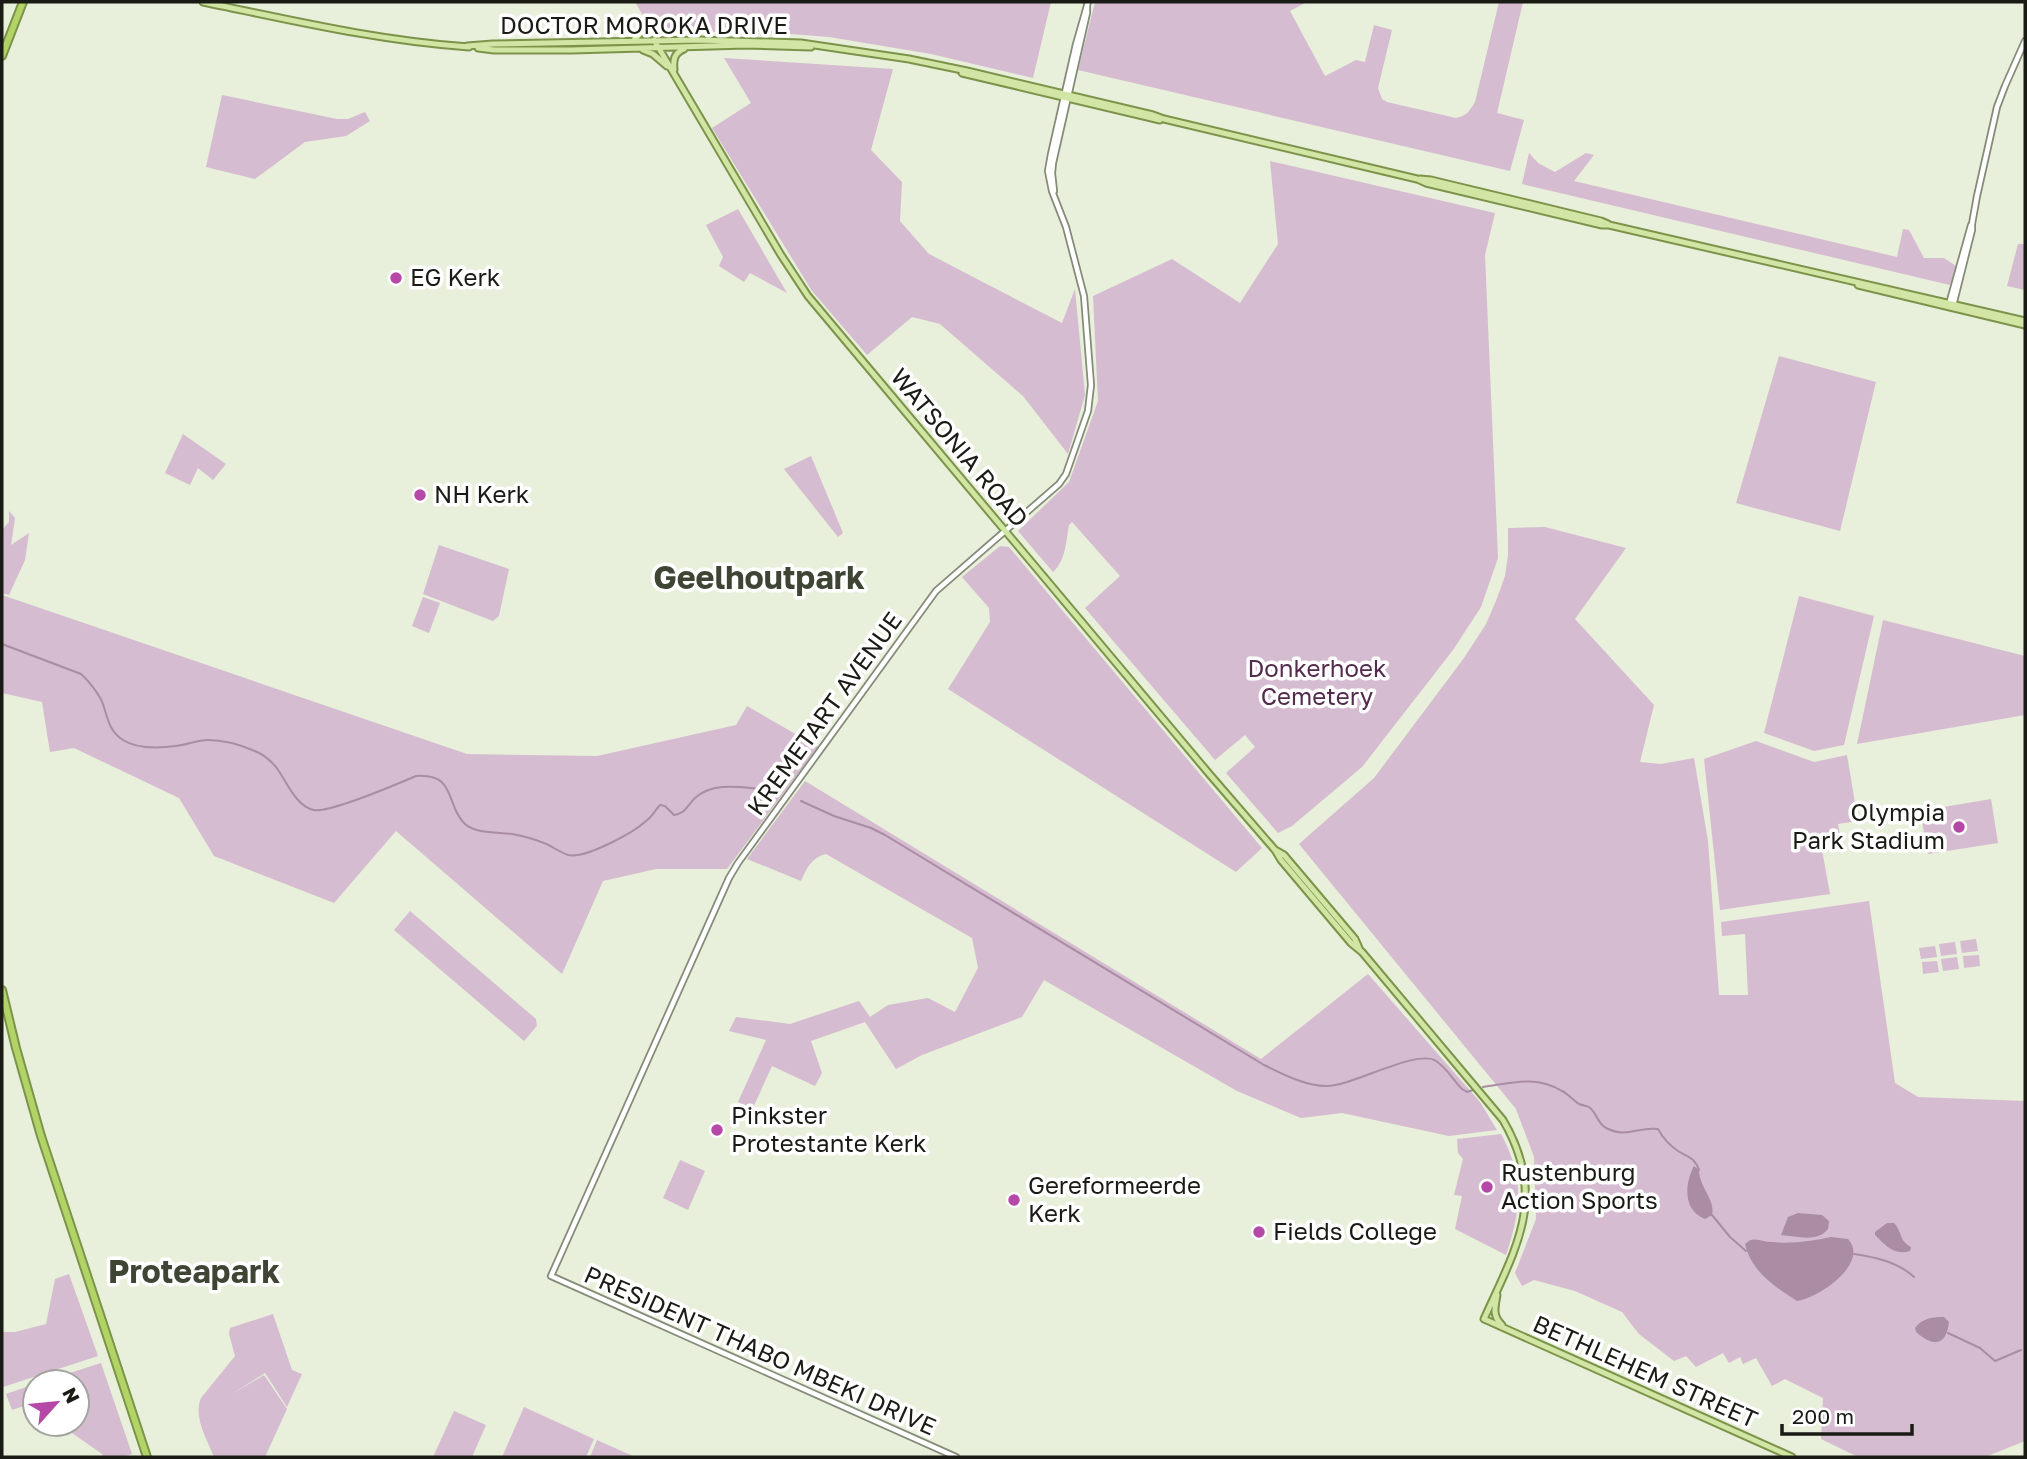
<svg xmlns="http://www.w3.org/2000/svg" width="2027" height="1459" font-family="'Golos Text',sans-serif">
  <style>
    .green { fill: #d5bcd0 }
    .water { fill: #aa8da4 }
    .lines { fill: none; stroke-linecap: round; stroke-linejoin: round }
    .stream { stroke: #aa8da4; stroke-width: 2 }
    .minor-casing { stroke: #848b78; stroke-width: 8 }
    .major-casing { stroke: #7c934a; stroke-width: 9 }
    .highway-casing { stroke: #7c934a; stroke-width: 10 }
    .minor { stroke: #fff; stroke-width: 4.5 }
    .major { stroke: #d1e5a4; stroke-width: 5 }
    .highway { stroke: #b2d467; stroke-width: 6 }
    .poi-dot { fill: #b649a8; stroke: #fff; stroke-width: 2.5 }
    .labels { text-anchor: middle; stroke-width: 7; stroke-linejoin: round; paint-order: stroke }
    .street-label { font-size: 24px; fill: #191b14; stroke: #fff }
    .poi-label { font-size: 24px; fill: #191b14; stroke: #fff; text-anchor: start }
    .park-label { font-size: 24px; fill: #532b4d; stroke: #fff }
    .district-label { font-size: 32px; font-weight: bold; fill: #3f4534; stroke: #fff }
  </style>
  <rect width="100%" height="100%" fill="#e8efda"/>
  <path class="green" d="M635,2h416l-18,76 -102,-24 -102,-17 -77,-6 -86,2 -18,-9z
    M1095,2h212l-17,9 35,65 31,-16 9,2 9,-37 18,5 -14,58 4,11 5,3 69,16c10,-2 14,-7 19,-16l24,-100h24l-26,111 27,7 -14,51 -432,-101z
    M724,58l169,11 -22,81 31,32 -2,39 29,33 133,69 13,-34 10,106 -17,59 -45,-58 -83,-72 -28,-7 -45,38 -55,-64 -100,-163 39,-25z
    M222,95l115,24h11l17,-7 5,9 -24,15 -41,6 -50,37 -49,-12z
    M1529,153l9,10 17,9 31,-19 8,2 -20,26 323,76 6,-28 6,1 15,28h20l12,8 -6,19 -428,-101z
    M1270,161l225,52 -10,42 13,303 -17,49 -28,43 -91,117 -70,59 -14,7 -52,-60 29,-26 -10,-12 -30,25 -130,-152 35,-32 -48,-54 -3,3c-3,16 -3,35 -16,47l-35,-41 51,-49 29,-81 -5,-105 79,-37 68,44 38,-59z
    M738,209l49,84 -37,-20 -6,9 -25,-16 4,-9 -17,-32z
    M2018,244h7v46l-18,-4z
    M1779,356l97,26 -36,149 -104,-28z
    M183,434l43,30 -13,16 -15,-12 -8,17 -25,-12z
    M811,456l32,77 -5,4 -54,-68z
    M9,511l6,7 -4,27 18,-12 -4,27 -16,35 -7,-2v-63l7,-8z
    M1545,527l81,21 -51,71 79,86 -14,57 21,2 33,-6 14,83 11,154h29l-3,-61 -23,2 -1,-14 148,-21 26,182 23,14 107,4v340l-40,16h-127l-37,-18 2,-41 -38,-19 -13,7 -16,-28 -13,6 -3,-7 -11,6 -6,-10 -27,14 -10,-11 -12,5 -35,-27 -17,-22 -47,-21 -41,-11 -12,6 -7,-13 21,-54 -2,-62 -18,-48 -217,-265 75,-66 90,-120 22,-34 10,-23 9,-25 3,-21v-27z
    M439,545l70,24 -10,47 -6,5 -70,-27z
    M1000,546l9,1 253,301 -26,24 -288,-183 42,-67 -1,-14 -27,-31z
    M2,595l465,159 130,2 139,-31 11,-19 71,41 -91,122h-71l-53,12 -41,93 -166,-143 -62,72 -120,-47 -35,-58 -105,-50 -24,4 -8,-50 -40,-9z
    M1799,596l75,20 -30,129 -30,6 -50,-18z
    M423,597l17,6 -11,30 -17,-7z
    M1883,620l142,36v59l-168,29z
    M1756,741l58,21 33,-7 11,66 -20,3 2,11 -20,4 10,55 -110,16 -16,-151z
    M805,781l456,278 107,-85 112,128 17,28 -48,6 -107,-23 -41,5 -64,-27 -193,-111 -22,37 -100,38 -26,14 -31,-47 -54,19 11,32 -7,13 -43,-20 -20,44 -14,-8 28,-62 -37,-9 7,-14 54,7 69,-23 11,16 18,-12 40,-7 27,14 23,-44 -6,-30 -146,-84c-15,4 -19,14 -25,27l-54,-22z
    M1991,799l7,44 -70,11 -8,-43z
    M410,911l126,108 1,7 -13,15 -130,-111z
    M1976,939l2,12 -16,2 -2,-12z
    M1955,942l2,12 -16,2 -2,-12z
    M1935,946l2,11 -16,2 -2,-11z
    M1979,955l1,11 -16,2 -1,-12z
    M1957,957l2,12 -16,2 -2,-12z
    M1937,961l2,11 -16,2 -1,-12z
    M1501,1134c24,44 20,76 5,121l-51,-26 7,-33 -8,-1 9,-36 -5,-6 -1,-14z
    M680,1160l25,11 -17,39 -25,-12z
    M69,1274l29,82 -95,31 -1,-55h13l31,-8 9,-45z
    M273,1314l19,56 10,4 -15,33 -22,-34 -33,21 32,-19 23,34 -22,48h-51c-7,-18 -21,-40 -13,-59l34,-42 -6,-22 1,-6z
    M101,1363l31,91 -9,3h-20l-1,-3 -43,-30h18v-42h-35z
    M35,1384v18l-23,8 -6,-16z
    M524,1407l70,32 -8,18h-84z
    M454,1411l32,14 -14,32h-39z
    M597,1440l38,17h-45z"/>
  <path class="water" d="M1694,1166l5,4c0,17 17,30 13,45l-7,4c-23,-9 -20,-36 -11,-53z
    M1798,1213l24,2 7,6 -1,8c-11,14 -31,7 -47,6l7,-18z
    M1887,1223h7c8,8 5,18 17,24l-1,4c-16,5 -25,-6 -35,-16v-3z
    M1831,1237l17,2c22,24 -29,59 -51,62 -22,-14 -46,-30 -52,-57 8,-9 16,-2 27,-2 20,2 40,-1 59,-5z
    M1944,1317l5,5c-3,26 -17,24 -33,10l-1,-4c7,-10 18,-11 29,-11z"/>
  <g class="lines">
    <path class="stream" d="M2,644l79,30c8,7 18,20 22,30 5,15 6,27 20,36 14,9 38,8 53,6 11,-1 21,-6 32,-6 14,0 33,5 47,11 7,3 16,10 21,16 10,13 20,40 38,43 16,3 83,-26 102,-34 41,-3 29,29 49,48 11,10 33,8 47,10 11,2 22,5 32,9 8,3 15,9 24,12 17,4 65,-22 78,-34 6,-4 9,-11 14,-16l5,1 9,9c12,-2 13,-9 21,-17 18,-16 43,-11 66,-9
      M801,801l33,15 37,12 14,7 379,230c19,9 41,21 62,21 25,1 91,-38 110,-25 10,6 18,20 26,28l5,3 6,-2
      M1483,1087c29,-4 53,-12 79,4 6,3 11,9 17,13 3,1 7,2 10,3 8,6 8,16 17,21 22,11 32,-2 52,1 5,9 11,16 20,22 10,6 17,7 21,19
      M1712,1215l18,22 16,14
      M1854,1254c21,3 44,8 60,23
      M1948,1333l32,15 15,13 26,-11"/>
    <defs>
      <path id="minor" d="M1054,191l-2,-18 1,-10 34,-150v-8
        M1949,304l22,-79
        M1953,306l19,-76v-6l5,-28 20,-89 8,-21 20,-45
        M956,1457l-405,-181 178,-398 9,-15 198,-272 123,-107 7,-10 22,-63 3,-26 -7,-89 -18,-69 -14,-36 -4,-20 3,-17 25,-110 12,-42"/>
      <path id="major" d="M203,2c88,18 176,39 266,45
        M634,40l5,-5 5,-10
        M654,40l127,215 27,41 403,480 64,74 6,10 70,83 11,9 141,168c45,77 14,126 -19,199l308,138
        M467,46l26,-2 207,-4 101,3 108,16 58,12 186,44 11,4 253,60 9,4 176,42h7l416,96
        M478,48l16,2h78l175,-5 64,2
        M643,50l10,4 14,12
        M674,70c-1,-10 0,-17 10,-21
        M962,73l198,47
        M1420,179l11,1 170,41 7,3
        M1858,285l167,40
        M1275,850l9,5 71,84 4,9
        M1497,1295c-2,12 -5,21 5,30"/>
      <path id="highway" d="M2,56l21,-54
        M2,990l14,58 25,88 106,321"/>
    </defs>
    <use href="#minor" class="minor-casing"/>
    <use href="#major" class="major-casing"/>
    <use href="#highway" class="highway-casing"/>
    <use href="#minor" class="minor"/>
    <use href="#major" class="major"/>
    <use href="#highway" class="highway"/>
  </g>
  <g class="poi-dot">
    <circle cx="396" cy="278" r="7"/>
    <circle cx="420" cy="495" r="7"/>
    <circle cx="1959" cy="827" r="7"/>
    <circle cx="717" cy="1130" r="7"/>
    <circle cx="1487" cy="1187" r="7"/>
    <circle cx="1014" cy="1200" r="7"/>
    <circle cx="1259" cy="1232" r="7"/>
  </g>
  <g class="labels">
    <g class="street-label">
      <text x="644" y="34">DOCTOR MOROKA DRIVE</text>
      <text transform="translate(959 448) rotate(50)" y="8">WATSONIA ROAD</text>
      <text transform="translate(825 714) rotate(-54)" y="8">KREMETART AVENUE</text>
      <text transform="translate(760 1351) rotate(24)" y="8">PRESIDENT THABO MBEKI DRIVE</text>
      <text transform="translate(1645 1372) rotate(24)" y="8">BETHLEHEM STREET</text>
    </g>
    <g class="poi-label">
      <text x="410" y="286">EG Kerk</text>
      <text x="434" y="503">NH Kerk</text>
      <text x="1945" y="821" text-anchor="end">Olympia<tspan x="1945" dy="28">Park Stadium</tspan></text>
      <text x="731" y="1124">Pinkster<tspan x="731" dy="28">Protestante Kerk</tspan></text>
      <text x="1501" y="1181">Rustenburg<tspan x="1501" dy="28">Action Sports</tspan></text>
      <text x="1028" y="1194">Gereformeerde<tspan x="1028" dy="28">Kerk</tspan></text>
      <text x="1273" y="1240">Fields College</text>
    </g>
    <g class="park-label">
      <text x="1317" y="677">Donkerhoek<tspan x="1317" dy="28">Cemetery</tspan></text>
    </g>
    <g class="district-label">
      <text x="759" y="589">Geelhoutpark</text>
      <text x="194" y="1283">Proteapark</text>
    </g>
  </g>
  <rect width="2027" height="1459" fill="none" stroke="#191b14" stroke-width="7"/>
  <g transform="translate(56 1403) rotate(63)"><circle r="33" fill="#ffffff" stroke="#a3a4a1" stroke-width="2"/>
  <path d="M0-5L12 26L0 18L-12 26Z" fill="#b649a8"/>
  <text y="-10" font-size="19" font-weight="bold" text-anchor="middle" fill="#191b14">N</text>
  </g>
  <path d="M1782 1424v10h130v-10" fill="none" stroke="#191b14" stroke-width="3.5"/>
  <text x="1792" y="1424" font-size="21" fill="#191b14" stroke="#ffffff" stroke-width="5" paint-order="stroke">200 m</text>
</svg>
